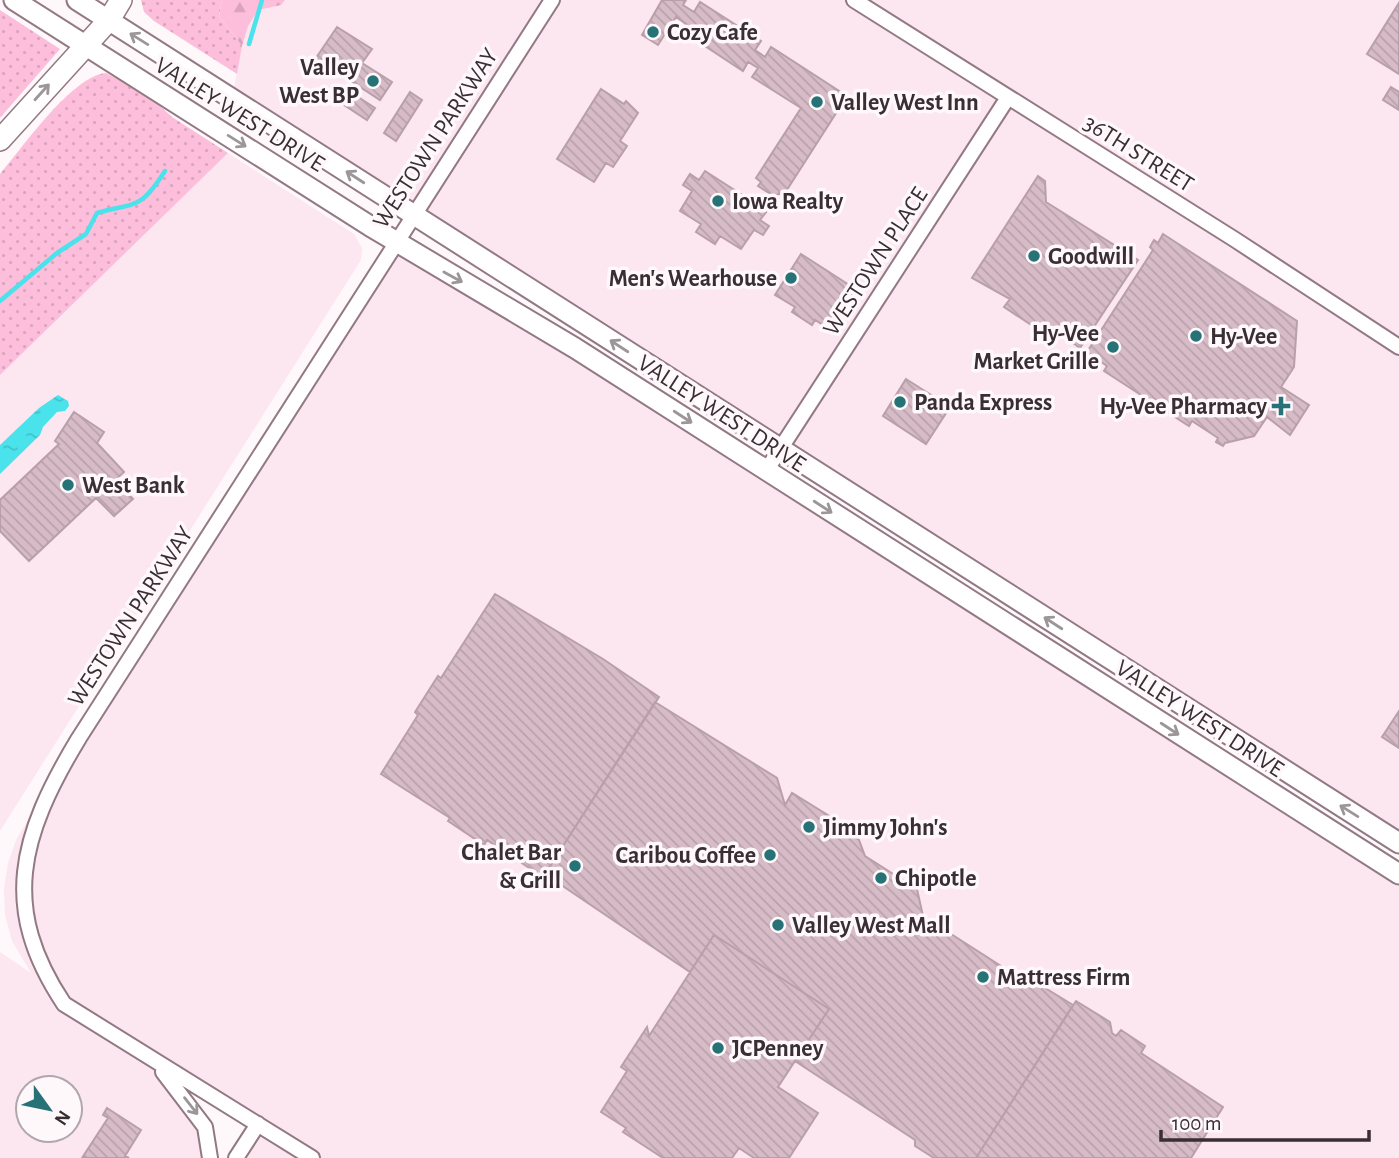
<svg xmlns="http://www.w3.org/2000/svg" width="1399" height="1158" font-family="'Alegreya Sans',sans-serif">
  <style>
    .built { fill: #fce6f0; fill-rule: evenodd }
    .green { fill: url(#green-dots) }
    .forest { fill: url(#forest-firs) }
    .water { fill: url(#water-ripples) }
    .lines { fill: none; stroke-linecap: round; stroke-linejoin: round }
    .stream { stroke: #4ae2eb; stroke-width: 4.5 }
    .building { fill: url(#building-back-hatch); stroke: #b99faa; stroke-width: 2 }
    .minor-casing { stroke: #927984; stroke-width: 18 }
    .major-casing { stroke: #927984; stroke-width: 23 }
    .highway-casing { stroke: #927984; stroke-width: 24 }
    .minor { stroke: #fff; stroke-width: 14 }
    .major { stroke: #fff; stroke-width: 19 }
    .highway { stroke: #fff; stroke-width: 21 }
    .oneway { stroke: #9c9699 }
    .poi-dot { fill: #277276; stroke: #fef8fb; stroke-width: 2.5 }
    .labels { text-anchor: middle; stroke-width: 7; stroke-linejoin: round; paint-order: stroke }
    .poi-label { font-size: 24px; font-weight: bold; fill: #382e33; stroke: #fef8fb; text-anchor: start }
    .street-label { font-size: 24px; fill: #382e33; stroke: #fef8fb }
  </style>
  <defs>
    <pattern id="green-dots" width="8" height="8" patternUnits="userSpaceOnUse" patternTransform="scale(1.75)"><rect width="8" height="8" fill="#fdbedb"/><path d="M2 2h.1M6 6h.1" fill="none" stroke="#daa4bc" stroke-width="1.8" stroke-linecap="round"/></pattern>
    <pattern id="forest-firs" width="22" height="20" patternUnits="userSpaceOnUse" patternTransform="scale(1.75)"><rect width="22" height="20" fill="#fdbedb"/><path d="M5 1l3.5 6h-7zM16 11l3.5 6h-7z" fill="#daa4bc"/></pattern>
    <pattern id="water-ripples" width="26" height="14" patternUnits="userSpaceOnUse" patternTransform="scale(1.75)"><rect width="26" height="14" fill="#4ae2eb"/><path d="M2 4q2-2 4 0t4 0M15 11q2-2 4 0t4 0" fill="none" stroke="#41c2ca"/></pattern>
    <pattern id="building-back-hatch" width="6" height="6" patternUnits="userSpaceOnUse" patternTransform="scale(1.75)"><rect width="6" height="6" fill="#d7bcc8"/><path d="M-1 5l2 2M0 0l6 6M5-1l2 2" fill="none" stroke="#b9a2ac"/></pattern>
  </defs>
  <rect width="100%" height="100%" fill="#fef8fb"/>
  <path class="built" d="M251,0h1148v843l-1167,-745z
    M228,153l126,81 8,14 -1,12 -361,571v-456z
    M395,242l1004,632v284h-1163l20,-32 -98,-62 38,48 14,46h-210v-206l31,21 -19,-32 -7,-26 -1,-26 4,-26 9,-25zM28,1088h42v42h-42z"/>
  <path class="green" d="M141,0h81l-3,16 23,30 -5,28 -83,-53 -10,-9z
    M0,10l60,39 -60,69z
    M106,73l42,22 24,22 56,36 -228,222v-201c23,-27 72,-98 106,-101z"/>
  <path class="forest" d="M222,0h63l-4,5 -23,5 -10,16 -6,20 -23,-30z"/>
  <path class="water" d="M58,395l10,6 1,5 -4,5 -8,1 -14,15 -3,8 -40,39v-29l39,-37z"/>
  <g class="lines">
    <path class="stream" d="M249,44l13,-44
      M0,301l57,-48 29,-19 11,-21c40,-11 43,-3 68,-42"/>
  </g>
  <path class="building" d="M662,0h24l-3,5 11,7 6,-10 61,39 -6,9 10,7 6,-10 76,49 -64,100 -4,-3 -4,4 -17,-11 3,-4 -5,-4 45,-70 -49,-31 6,-9 -10,-6 -5,9 -61,-40 4,-7 -10,-7 -18,28 -16,-10z
    M1399,3v71l-32,-20z
    M337,27l35,22 -10,14 30,19 -12,18 -64,-42z
    M1391,87l8,5v18l-16,-10z
    M601,89l23,15 2,-3 12,12 -18,28 7,5 -14,21 -7,-4 -12,19 -37,-23z
    M349,91l26,17 -8,12 -26,-17z
    M410,92l12,8 -26,41 -12,-8z
    M705,171l62,40 -7,9 9,6 -6,9 -9,-5 -13,19 -21,-13 -5,8 -19,-12 5,-8 -21,-13 12,-20 -9,-6 7,-11 9,6z
    M1038,176l7,5 1,21 92,58 -58,88 -33,-24 -5,8 -38,-25 6,-8 -38,-21z
    M1163,234l134,87 -3,46 -13,20 28,18 -19,30 -23,-18 -13,19 -29,7 -2,3 -7,-4 2,-4 -26,-17 -3,5 -85,-55 3,-5 -20,-14 66,-102 -3,-3 4,-7 4,3z
    M801,254l59,38 -26,40 -19,-12 -3,5 -20,-13 3,-5 -20,-12z
    M906,379l44,28 -24,37 -43,-28z
    M74,412l30,20 -7,11 27,29 -9,8 18,19 -19,17 -18,-18 -67,63 -29,-30v-31l59,-56 -4,-3z
    M495,594l108,65 56,38 -116,180 -56,-37 -3,5 -36,-24 2,-3 -69,-44 37,-59 -3,-3 23,-36 3,2z
    M655,702l122,76 8,27 7,-12 39,24 -2,3 30,20 6,16 52,33 6,27 103,66 6,-2 41,25 -97,153h-42l-19,-12v-6l-120,-79 34,-52 -115,-74 -24,37 -145,-98z
    M1399,711v37l-17,-11z
    M714,935l115,74 -51,78 40,26 -29,45h-35l-15,-10 -7,10h-69l-40,-26 3,-4 -25,-16 26,-41 -6,-4 26,-40 2,9z
    M1076,1001l34,21 2,11 4,3 5,-6 24,16 -4,7 82,54 -32,51h-215z
    M107,1108l34,22 -16,26 4,2h-47l26,-40 -5,-3z"/>
  <g class="lines">
    <defs>
      <path id="minor" d="M854,0l380,239 165,108
        M766,471l241,-372
        M163,1072l42,55 5,31
        M236,1158l22,-34
        M312,1158l-248,-154c-64,-96 -45,-167 15,-266l473,-738"/>
      <path id="major" d="M14,0l356,226 205,122 824,526
        M77,0l1322,843"/>
      <path id="highway" d="M0,140l109,-120 12,-20"/>
    </defs>
    <use href="#minor" class="minor-casing"/>
    <use href="#major" class="major-casing"/>
    <use href="#highway" class="highway-casing"/>
    <use href="#minor" class="minor"/>
    <use href="#major" class="major"/>
    <use href="#highway" class="highway"/>
  </g>
  <defs><path id="oneway-shaft" d="M-6 0H5M1.5-3L5.5 0L1.5 3" fill="none" stroke-width="1.6" stroke-linecap="round" stroke-linejoin="round" transform="scale(1.75)"/></defs>
  <g class="oneway">
    <use href="#oneway-shaft" transform="translate(139 39) rotate(-148)"/>
    <use href="#oneway-shaft" transform="translate(42 92) rotate(-48)"/>
    <use href="#oneway-shaft" transform="translate(237 141) rotate(32)"/>
    <use href="#oneway-shaft" transform="translate(355 177) rotate(-147)"/>
    <use href="#oneway-shaft" transform="translate(453 277) rotate(29)"/>
    <use href="#oneway-shaft" transform="translate(619 346) rotate(-147)"/>
    <use href="#oneway-shaft" transform="translate(683 417) rotate(33)"/>
    <use href="#oneway-shaft" transform="translate(823 507) rotate(33)"/>
    <use href="#oneway-shaft" transform="translate(1053 623) rotate(-147)"/>
    <use href="#oneway-shaft" transform="translate(1170 729) rotate(33)"/>
    <use href="#oneway-shaft" transform="translate(1349 811) rotate(-148)"/>
    <use href="#oneway-shaft" transform="translate(191 1106) rotate(52)"/>
  </g>
  <g class="poi-dot">
    <circle cx="653" cy="32" r="7"/>
    <circle cx="373" cy="81" r="7"/>
    <circle cx="817" cy="102" r="7"/>
    <circle cx="718" cy="201" r="7"/>
    <circle cx="1034" cy="256" r="7"/>
    <circle cx="791" cy="278" r="7"/>
    <circle cx="1196" cy="336" r="7"/>
    <circle cx="1113" cy="347" r="7"/>
    <circle cx="900" cy="402" r="7"/>
    <path d="M1277.5 395.5h7v7h7v7h-7v7h-7v-7h-7v-7h7z"/>
    <circle cx="68" cy="485" r="7"/>
    <circle cx="809" cy="827" r="7"/>
    <circle cx="770" cy="855" r="7"/>
    <circle cx="575" cy="866" r="7"/>
    <circle cx="881" cy="878" r="7"/>
    <circle cx="778" cy="925" r="7"/>
    <circle cx="983" cy="977" r="7"/>
    <circle cx="718" cy="1048" r="7"/>
  </g>
  <g class="labels">
    <g class="poi-label">
      <text x="667" y="40">Cozy Cafe</text>
      <text x="359" y="75" text-anchor="end">Valley<tspan x="359" dy="28">West BP</tspan></text>
      <text x="831" y="110">Valley West Inn</text>
      <text x="732" y="209">Iowa Realty</text>
      <text x="1048" y="264">Goodwill</text>
      <text x="777" y="286" text-anchor="end">Men's Wearhouse</text>
      <text x="1099" y="341" text-anchor="end">Hy-Vee<tspan x="1099" dy="28">Market Grille</tspan></text>
      <text x="1210" y="344">Hy-Vee</text>
      <text x="914" y="410">Panda Express</text>
      <text x="1267" y="414" text-anchor="end">Hy-Vee Pharmacy</text>
      <text x="82" y="493">West Bank</text>
      <text x="823" y="835">Jimmy John's</text>
      <text x="561" y="860" text-anchor="end">Chalet Bar<tspan x="561" dy="28">&amp; Grill</tspan></text>
      <text x="756" y="863" text-anchor="end">Caribou Coffee</text>
      <text x="895" y="886">Chipotle</text>
      <text x="792" y="933">Valley West Mall</text>
      <text x="997" y="985">Mattress Firm</text>
      <text x="732" y="1056">JCPenney</text>
    </g>
    <g class="street-label">
      <text transform="translate(240 114) rotate(32)" y="8">VALLEY WEST DRIVE</text>
      <text transform="translate(435 138) rotate(-57)" y="8">WESTOWN PARKWAY</text>
      <text transform="translate(1139 153) rotate(32)" y="8">36TH STREET</text>
      <text transform="translate(875 261) rotate(-57)" y="8">WESTOWN PLACE</text>
      <text transform="translate(722 413) rotate(33)" y="8">VALLEY WEST DRIVE</text>
      <text transform="translate(130 616) rotate(-57)" y="8">WESTOWN PARKWAY</text>
      <text transform="translate(1200 718) rotate(33)" y="8">VALLEY WEST DRIVE</text>
    </g>
  </g>
  <g transform="translate(49 1109) rotate(123)"><circle r="33" fill="#fef8fb" stroke="#afa7ab" stroke-width="2"/>
  <path d="M0-5L12 26L0 18L-12 26Z" fill="#277276"/>
  <text y="-10" font-size="19" font-weight="bold" text-anchor="middle" fill="#382e33">N</text>
  </g>
  <path d="M1161 1130v10h208v-10" fill="none" stroke="#382e33" stroke-width="3.5"/>
  <text x="1172" y="1130" font-size="21" fill="#382e33" stroke="#fef8fb" stroke-width="5" paint-order="stroke">100 m</text>
</svg>
